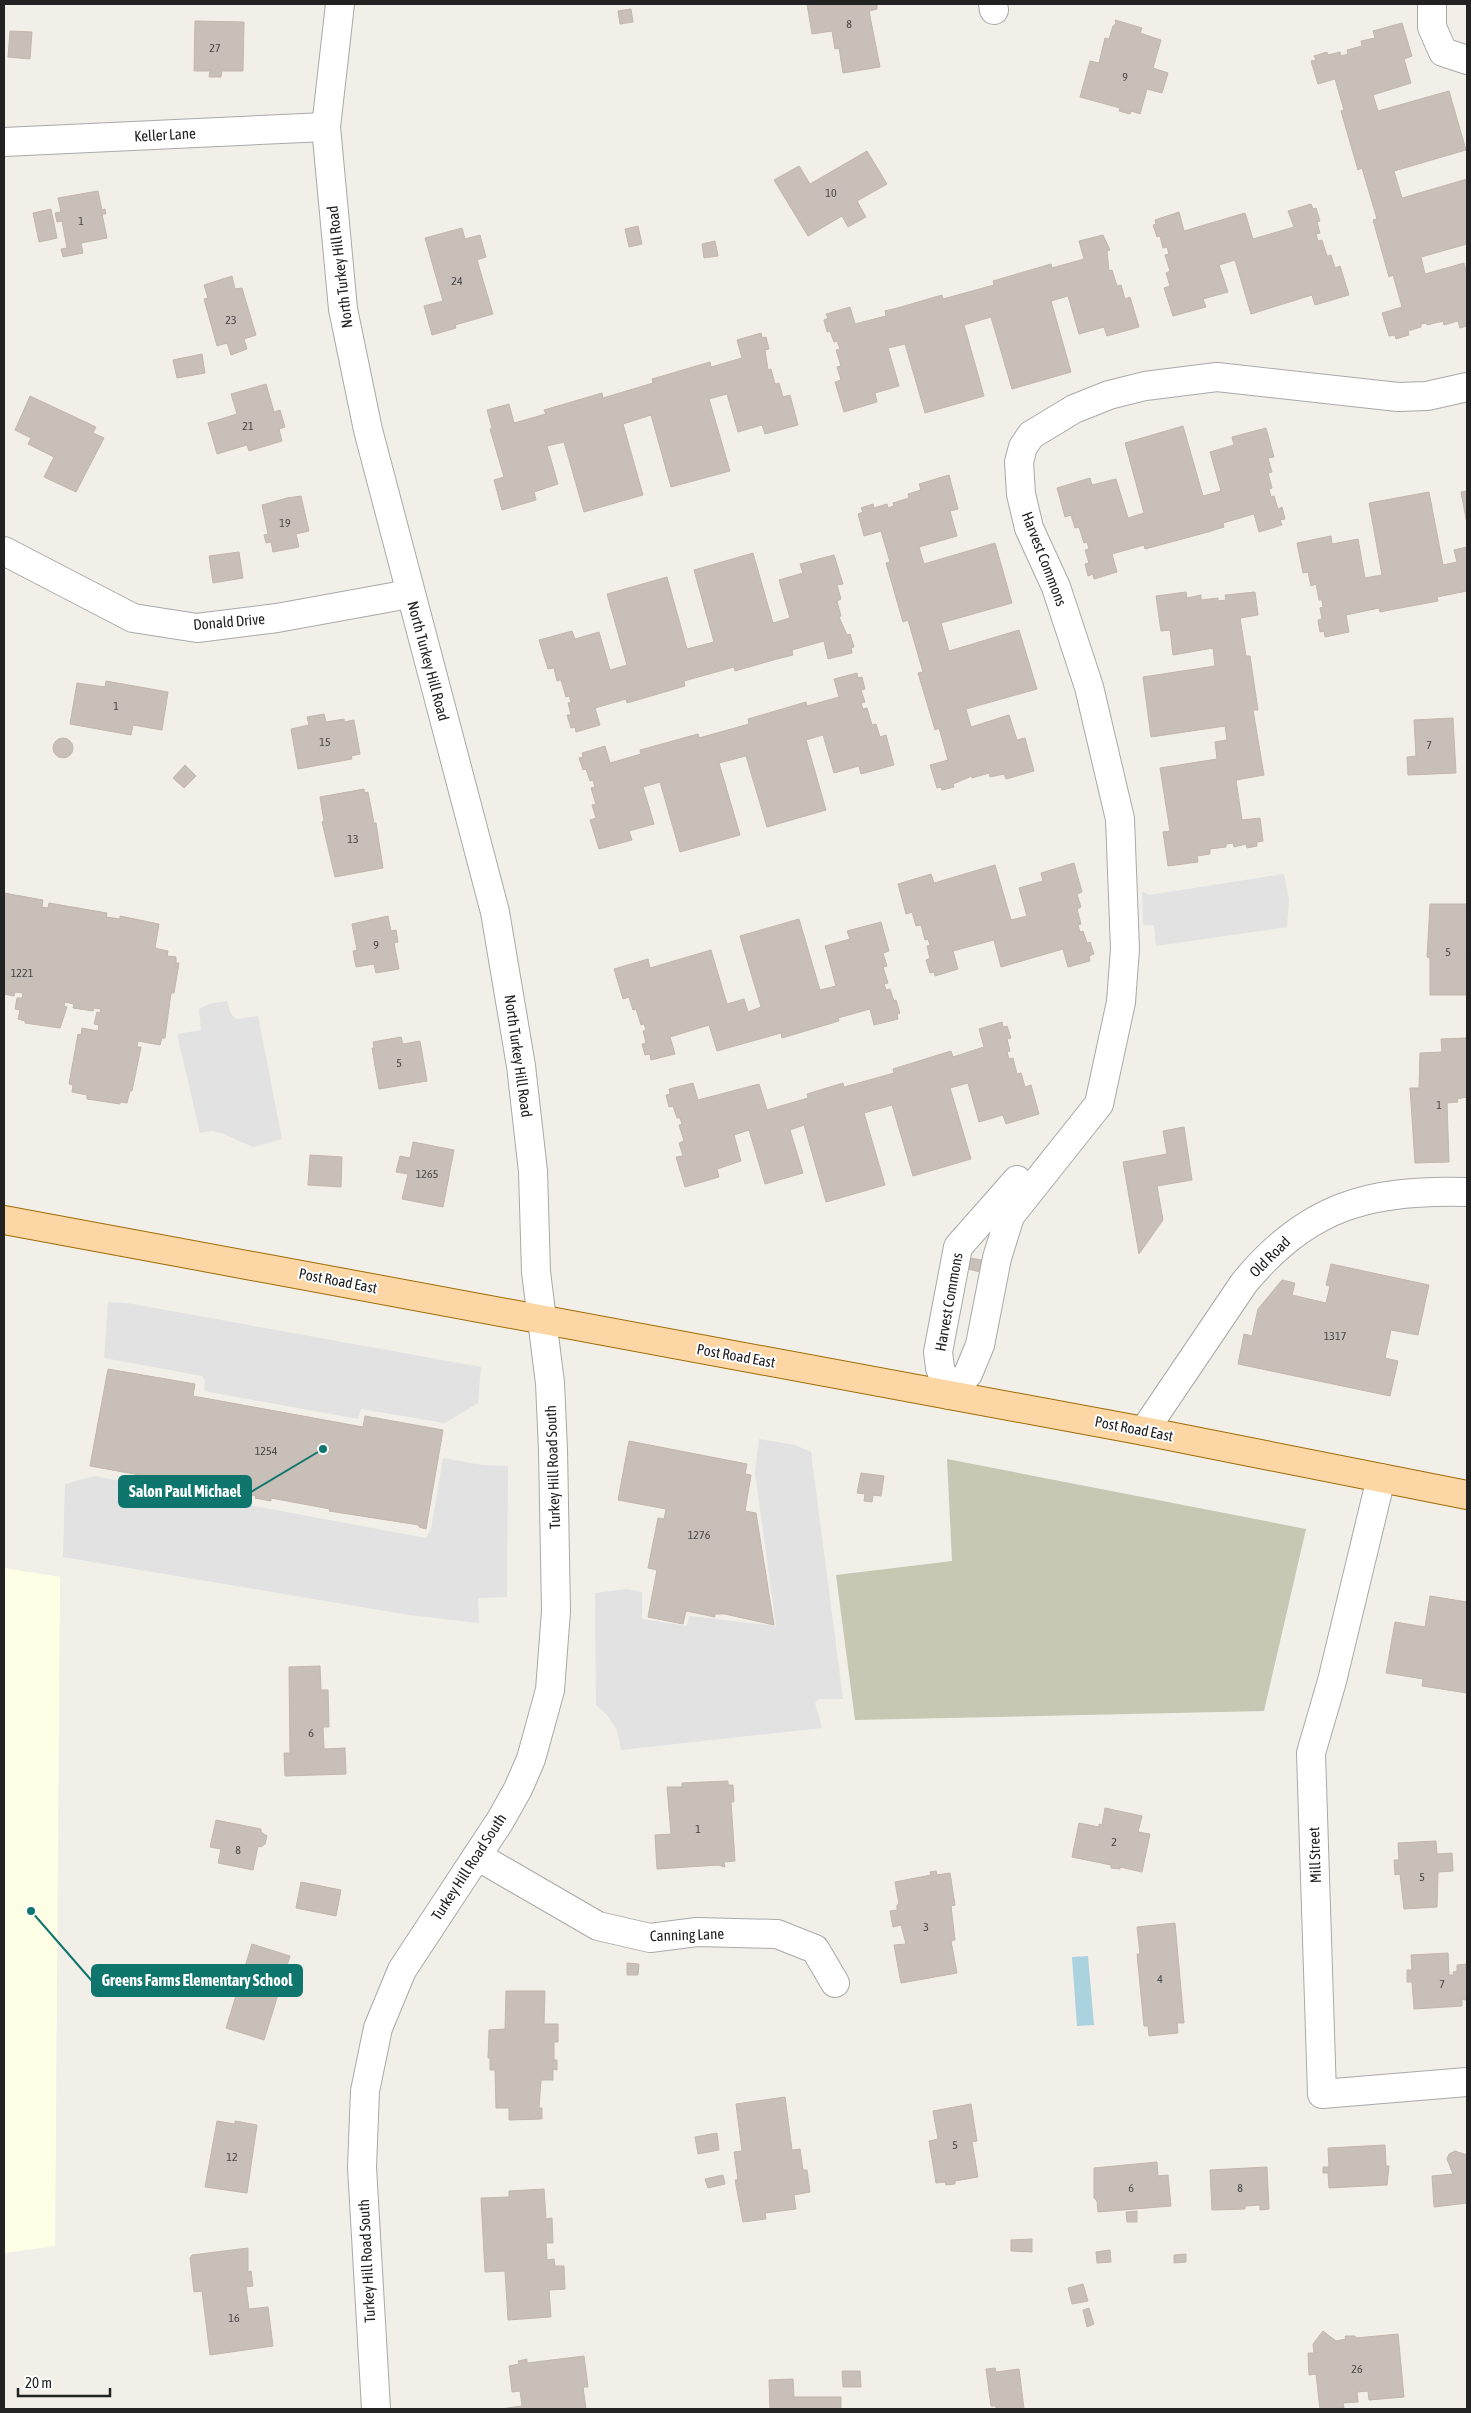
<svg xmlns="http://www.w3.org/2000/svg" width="1471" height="2413" font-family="'Asap Condensed',sans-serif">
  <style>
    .education { fill: #ffffe5 }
    .construction { fill: #c7c7b4 }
    .parking { fill: #e2e2e2 }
    .water { fill: #aad3df }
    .building { fill: #c7bfb8; stroke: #c4b6ab }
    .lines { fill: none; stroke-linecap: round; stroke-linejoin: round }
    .minor-casing { stroke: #a9a9a9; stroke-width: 30 }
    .tertiary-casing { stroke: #a9a9a9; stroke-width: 30 }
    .primary-casing { stroke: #a06b00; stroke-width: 30 }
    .minor { stroke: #fff; stroke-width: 28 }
    .tertiary { stroke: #fff; stroke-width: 28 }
    .primary { stroke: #fcd6a4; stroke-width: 28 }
    .labels { text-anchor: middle; stroke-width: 4; stroke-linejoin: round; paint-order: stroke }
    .number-label { font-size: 12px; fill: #4b4948 }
    .street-label { font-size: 15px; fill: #222; stroke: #fff }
    .leader { fill: none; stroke: #0f766e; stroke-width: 2 }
    .callout-dot { fill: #0f766e; stroke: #fff; stroke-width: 2 }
    .callout { fill: #0f766e; stroke: #0f766e; stroke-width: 2 }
    .callout-label { font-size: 16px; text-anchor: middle; font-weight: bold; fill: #fff }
  </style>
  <rect width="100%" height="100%" fill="#f2efe9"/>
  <path class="education" d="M4,1568l56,9 -5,669 -51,7z"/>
  <path class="construction" d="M947,1459l359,70 -42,182 -409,9 -19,-145 116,-14z"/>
  <path class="parking" d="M1284,874l5,26 -2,27 -131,19 -2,-21h-11l-1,-34 7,4z
    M227,1001l4,13 5,5 22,-3 24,123 -29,8 -32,-14 -9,-2 -12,2 -23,-99 24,-4 -2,-21 10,-5z
    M108,1302l19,1 354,64 -3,36 -33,20 -84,-14 -3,10 -154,-28 1,-10 -3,-5 -98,-18z
    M759,1439l36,6 16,7 32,247h-24l-4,4 7,25 -201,22 -4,-20 -10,-15 -11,-10 -1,-112 32,-4 15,3v27l45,7 2,-10 87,10 -21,-153z
    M443,1458l39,7 26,1 -1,131 -29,1 1,25 -70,-8 -346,-58 2,-73 29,-8 332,62 5,-9z"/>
  <path class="water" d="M1088,1956l6,69 -17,1 -5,-69z"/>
  <path class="building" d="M807,4h70v5l-8,2 11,56 -37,6 -4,-25 -4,1 -3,-18 -20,3z
    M631,9l2,13 -13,2 -2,-13z
    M1115,20l27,8 -2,5 21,7 -8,28 15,5 -6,20 -15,-4 -7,25 -9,-3 -1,3 -11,-3 1,-3 -40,-11 10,-36 9,2 6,-25 4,1 4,-13 3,-2z
    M195,21l49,1 -1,49h-21l-1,6h-12l1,-6h-16z
    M1402,23l10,33 -8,3 7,24 -38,12 5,16 71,-20 17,59 -72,21 8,27 65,-19v65l-46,13 4,17 39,-11 3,12v51l-7,2 -2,-7 -14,4 -1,-4 -16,4 -1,-2 -5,1v3l-13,4 1,4 -13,4 -1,-4 -6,1 -7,-23 20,-6 -9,-32 -4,2 -16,-57 4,-1 -15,-51 -4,2 -17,-59 3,-1 -9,-31 -17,5 -7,-23 5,-1 -2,-4 13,-4 1,3 12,-3 1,4 7,-2 -1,-4 15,-4 -1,-5 14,-3 -2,-7z
    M10,31l22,1 -2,27 -22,-2z
    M867,151l20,33 -30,17 9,16 -18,10 -6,-11 -34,20 -34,-56 25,-14 11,18z
    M98,191l4,19 3,-1 1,5h-4l5,24 -26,5 2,10 -20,4 -2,-8 6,-1 -5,-27 -5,1 -2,-9 6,-1 -3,-14z
    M1311,204l2,5 3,-1 4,13 -3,1 3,11 -4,1 2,7 4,-1 5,16 4,-1 4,13 5,-2 9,29 -34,10 -3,-10 -61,19 -16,-54 -16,5 9,27 -25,7 3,8 -33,9 -9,-28 6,-2 -4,-13 4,-2 -5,-16 4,-1 -2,-7 -4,1 -3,-12 -3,1 -4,-12 3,-1 -1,-4 24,-8 5,19 61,-18 8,26 41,-12 -6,-16z
    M51,209l6,29 -18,4 -6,-29z
    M638,226l4,18 -13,3 -4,-18z
    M462,228l3,11 15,-4 6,22 -9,3 16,54 -38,11 1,3 -24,7 -8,-29 19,-5 -18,-63z
    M1103,235l7,15 -3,1 2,20 3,-1 5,16 4,-1 4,14 5,-2 9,30 -32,9 -3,-9 -25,7 -11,-38 -17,5 20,71 -59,17 -21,-72 -27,8 20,71 -59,17 -20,-69 -17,4 11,38 -24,7 2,9 -33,10 -9,-30 6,-2 -4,-13 4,-1 -5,-16 4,-1 -3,-8 -3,1 -4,-11 -3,1 -3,-12 4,-2 -2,-4 24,-7 5,17 31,-8 -1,-5 16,-4 41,-12 1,4 51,-14 -1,-4 58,-17 1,4 32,-9 -5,-18z
    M715,241l3,15 -14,2 -2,-14z
    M232,276l3,13 7,-1 14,47 -12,4 3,10 -16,6 -4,-12 -10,3 -13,-47 4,-1 -4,-13z
    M761,333l1,5 4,-1 3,12 -4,1 3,20 3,-1 4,15 4,-1 4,14 7,-2 8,30 -33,9 -3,-9 -24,7 -11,-38 -18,5 21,72 -59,16 -20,-72 -28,9 20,71 -59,17 -20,-70 -17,4 11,38 -24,8 2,8 -34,10 -8,-30 10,-3 -14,-48 2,-1 -5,-18 22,-6 5,19 32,-9 -2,-4 58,-17 1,5 50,-15 -1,-4 58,-17 1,5 31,-9 -5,-18z
    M202,354l3,19 -28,5 -4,-18z
    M266,384l8,28 6,-2 5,17 -6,2 3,12 -33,10 -2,-6 -30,9 -9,-31 29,-9 -6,-20z
    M30,396l66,31 -3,6 11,5 -28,54 -32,-15 10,-20 -26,-13 3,-6 -16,-8z
    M1183,426l20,70 18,-5 -11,-39 24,-7 -2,-8 34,-9 8,29 -6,1 4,14 -4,1 4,15 -3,1 2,8 3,-1 4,13 4,-2 3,12 -5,1 2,5 -23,7 -5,-18 -31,9 1,4 -16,5 -63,17 -1,-4 -32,9 5,18 -23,7 -1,-5 -5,2 -3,-12 4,-1 -4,-13 4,-1 -2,-7 -3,1 -5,-16 -4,1 -4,-13 -6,2 -8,-29 33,-10 2,7 24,-6 12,39 16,-5 -19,-70z
    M949,475l9,34 -8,2 7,25 -38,11 5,17 71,-21 17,60 -71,20 8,28 70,-21 18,59 -71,20 5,18 38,-12 8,25 8,-2 9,33 -28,8 -2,-5 -14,3 -1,-4 -17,5v-2l-19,8 1,3 -12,3 -1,-3 -4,1 -7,-23 18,-5 -9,-32 -4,2 -17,-57 5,-1 -15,-52 -5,2 -17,-59 4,-1 -9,-31 -17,5 -6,-22 5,-2 -2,-4 12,-4 1,4 13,-4 1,4 6,-2 -1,-3 16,-5 -1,-4 13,-4 -2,-6z
    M1467,491v33l-6,-32z
    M1429,492l14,73 14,-3 -3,-12 13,-3v44l-30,6 1,4 -43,8 -15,3 -1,-4 -33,7 3,17 -24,5 -1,-6 -4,1 -2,-12 4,-1 -2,-11 3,-1 -1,-7h-3l-3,-16 -5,2 -3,-14 -5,1 -6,-30 34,-7 1,8 26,-5 7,39 17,-3 -13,-72z
    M301,496l8,35 -13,3 3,13 -26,5 -2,-10 -5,1 -2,-8 4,-1 -6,-29 25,-7z
    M239,552l4,26 -30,5 -4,-27z
    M753,553l20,70 17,-5 -11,-38 24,-7 -3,-9 34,-9 9,29 -6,1 4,14 -4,2 4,15 -2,1 8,18 3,-1 4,13 -3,1 1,5 -24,6 -4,-18 -32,9 1,5 -16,4 -42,12 -1,-4 -50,14 1,5 -58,17 -1,-4 -31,9 5,17 -24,7 -1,-5 -4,1 -4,-13h4l-3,-12 3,-1 -2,-6 -3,1 -5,-17 -4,1 -3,-13 -6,1 -9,-29 33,-9 3,8 24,-7 11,38 17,-5 -20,-71 60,-17 20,72 27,-7 -20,-72z
    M1186,592l1,6 14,-3v5l17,-2v3l8,-1 -1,-5 30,-3 3,23 -18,3 6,38h4l8,54h-5l11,65 -28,5 6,40 18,-2 3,23 -6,1v4l-10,2 -1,-4 -12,3 -1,-4 -7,1v3l-16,2v5l-13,2 1,6 -30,4 -5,-34 7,-1 -10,-63 57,-9 -2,-17 12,-2 -2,-14 -74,11 -8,-60 72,-11 -2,-18 -40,7 -3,-25 -9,1 -5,-35z
    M857,673l1,5 4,-1 3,12 -4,1 4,12 -4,1 2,6 4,-1 5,17 4,-1 4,13 6,-2 8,30 -33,9 -2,-8 -25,7 -11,-38 -17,5 20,70 -59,17 -21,-71 -27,7 21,72 -60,17 -20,-70 -17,5 11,37 -25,7 3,9 -33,9 -9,-29 6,-2 -4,-13 4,-1 -5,-16 4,-1 -2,-7 -3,1 -4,-12 -3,1 -4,-12 4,-1 -1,-4 23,-7 5,17 31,-9 -1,-4 58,-16 1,4 50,-14 -1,-5 58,-17 1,4 32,-9 -5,-18z
    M106,681l62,11 -6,38 -29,-5 -2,10 -61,-11 7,-41 28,4z
    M324,714l2,8 18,-3v3l10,-2 6,34 -9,2 1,3 -54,10 -7,-40 18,-4 -2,-8z
    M1453,718l3,55 -48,2 -1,-18 9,-1 -2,-36z
    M53 748a10 10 0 1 1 20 0a10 10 0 1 1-20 0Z
    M185,765l11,11 -12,12 -11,-10z
    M364,789l1,4 3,-1 6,31h2l7,45 -48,9 -13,-55 2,-1 -4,-24z
    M1074,863l8,29 -5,2 4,13 -4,2 4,15 -3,1 2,7 3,-1 4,12 3,-1 4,12 -5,2 1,5 -22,6 -5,-18 -62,18 -7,-27 -41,11 5,18 -23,7 -1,-4 -4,1 -4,-13 4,-2 -3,-12 3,-1 -2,-6 -3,1 -4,-15 -5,1 -4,-14 -6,2 -8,-30 33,-10 3,9 61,-18 16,55 16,-4 -8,-28 24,-7 -2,-8z
    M4,893l39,7 -1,7 6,1 1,-5 58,10 -1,4 14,2v-3l39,8 -4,24 13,3 -1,5 9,1v6h3l-5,30h-3l-6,45h-3l-2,7 -22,-4 -1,6h4l-9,44h-2l-3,12 -7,-1v2l-33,-5v-4l-15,-3 1,-7 -4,-1 9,-50 3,1 1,-7 16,3 1,-6 -5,-1 3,-12 3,1 1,-4 -7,-1 -1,3 -20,-3 1,-4 -9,-2 -1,4 3,1 -7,21 -35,-5v-2l-7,-2 2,-9 -5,-1 2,-11h5l1,-5 -8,-1 -1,4 -10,-2z
    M1430,904h37v53l-2,1h2v37h-37v-37l-3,-1z
    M388,916l3,15 5,-1 2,12 -4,1 5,26 -23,4 -2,-9 -18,3 -3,-16 4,-1 -5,-26z
    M799,919l21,71 16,-4 -11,-40 25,-7 -3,-8 34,-9 8,29 -6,2 4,13 -4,1 5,16 -4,1 2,6 4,-1 4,12 2,-1 4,13 -3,1 1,5 -24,6 -4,-16 -32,9 1,3 -57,17 -1,-5 -64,18 -8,-26 -39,12 5,17 -24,6 -1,-6 -5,1 -3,-11 4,-1 -3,-12 3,-1 -2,-6 -3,1 -5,-16 -3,1 -4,-13 -6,2 -9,-30 34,-10 2,9 61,-18 16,54 17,-5 4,13 13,-5 -21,-71z
    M1002,1022l1,5 4,-1 4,12 -4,1 3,12 -3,1 2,7 4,-1 4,16 4,-1 4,14 6,-2 8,29 -33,10 -3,-9 -24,7 -11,-39 -18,5 21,71 -58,17 -21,-71 -28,8 21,72 -59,17 -22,-77 -14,5 13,43 -38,11 -16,-54 -15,5 7,26 -24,8 2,8 -34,10 -9,-30 7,-1 -4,-13 5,-2 -5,-16 3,-1 -2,-6h-3l-4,-12 -4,1 -3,-12 4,-1 -1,-5 24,-6 5,17 61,-16 8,26 41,-12 -1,-4 36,-11 1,4 50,-14 -1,-4 58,-18 2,6 31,-10 -5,-18z
    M401,1037l2,7 17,-3 7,40 -48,8 -7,-41h2l-1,-6z
    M1467,1038v59l-10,2 1,3 -11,1 2,59 -34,1 -5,-75h9l1,-35 22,-1 -1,-13z
    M1184,1127l8,53 -35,6 6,34 -24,34 -16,-92 44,-8 -4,-23z
    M413,1142l41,8 -11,57 -41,-8 6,-25 -12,-2 4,-16 10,2z
    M310,1155l32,2 -1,30 -33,-2z
    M970,1258l12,2 -2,12 -12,-3z
    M1331,1264l98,21 -11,50 -27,-5 -6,28 13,3 -8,35 -152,-32 6,-30 8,2 6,-27 24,-29 13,3 -3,12 34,8 4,-17 -4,-1z
    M108,1369l87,15 -2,12 170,31 2,-11 78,14 -17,99 -7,-2v-2l-90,-14 1,-2 -59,-11v3l-16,-3 1,-2 -40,-7 -1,5 -21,-4 1,-5 -105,-19z
    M629,1441l118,23 -2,10 6,1 -6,36 11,2 18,112 -49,-11h-10v3l-29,-6 -3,13 -35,-7 9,-47 -9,-2 10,-50 6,1 2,-10 -48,-9z
    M861,1473l23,3 -3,20 -8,-1 -1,7 -8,-1 1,-7 -8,-1z
    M1430,1596l37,6v91l-45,-7 1,-7 -37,-6 9,-51 30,5z
    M320,1666l1,24h7l1,37h-6l1,22 21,-1 1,26 -61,2 -1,-23h6l-1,-86z
    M728,1781v4h5l1,17h-3l4,59 -11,1 1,5 -7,-2 -61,4 -2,-34 16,-1 -4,-47h15v-4z
    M1105,1808l37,8 -4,16 12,2 -8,38 -22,-5v2l-9,-1v-3l-39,-8 7,-34 20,4v-3l3,1z
    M216,1820l45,9v3l6,4 -2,8 -4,3 -3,-1 -5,24 -35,-7 3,-14 -11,-2z
    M1436,1841l1,13 15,-1 1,18 -15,1 -1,35 -33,2 -4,-35 -5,1 -1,-15h5l-1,-17z
    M936,1871l1,4 13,-2 5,32 -4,1 4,34 -4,1 6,32 -56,10 -7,-38 12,-1 -5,-19 -8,2 -3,-16 7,-1v-5l2,-1 -4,-22 36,-7 -1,-3z
    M301,1882l40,8 -5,26 -40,-8z
    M1175,1923l9,100h-7l1,10 -29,3 -1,-10h-4l-7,-72h3l-3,-27z
    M252,1944l38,12 -26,84 -38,-12z
    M1448,1953l1,22h5l-1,-3 4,-1v-6l10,-1v30l-1,6 -4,-1v7l-48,3 -2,-27h-5v-12h5l-1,-15z
    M627,1963l12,1 -1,11h-11z
    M506,1991h39l-1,33h14v18h-4v18h3v10l-4,-1v11h-12l-2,28h3v11l-33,1v-12h-13l-1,-38h-5v-12h-2l1,-28 16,-1z
    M785,2097l7,53 8,-1 3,21h4l3,22 -16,3 2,14 -31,4 1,6 -23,3 -8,-42h3l-4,-28 8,-1 -6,-47z
    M971,2104l6,37 -5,1 6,35 -23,4v3l-9,1 -1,-3 -9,1 -7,-42 9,-2 -5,-28z
    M217,2121l18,3v-3l22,4 -10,68 -42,-6z
    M717,2133l2,17 -21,4 -3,-17z
    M1385,2145l1,21h3l-2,19 -58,3 -1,-15h-5v-6h6l-1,-19z
    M1455,2151l12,4v48l-33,4 -2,-31 21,-2 -6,-15 2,-5z
    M1157,2162l1,14 10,-1 3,31 -73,6 -1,-11 -3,-3v-30z
    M1267,2167l2,42 -9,1v-5l-15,1v3l-33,1 -2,-40z
    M723,2175l2,9 -17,4 -3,-9z
    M544,2189l2,30 6,-1 1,25h-7l1,17 7,-1 1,7h9l1,23 -16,1 2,27 -43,3 -3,-49 -20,1 -4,-74 28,-1v-6z
    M1137,2211v11h-10l-1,-10z
    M1032,2239v13l-21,-1v-11z
    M248,2248v24l3,-1 2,15 -7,1 3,22 19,-2 5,39 -63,9 -8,-64 -8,1 -4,-34 2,-3z
    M1110,2250l1,12 -14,1 -1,-11z
    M1186,2254v8l-12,1v-8z
    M1083,2284l5,17 -16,3 -4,-16z
    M1089,2308l5,16 -7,3 -4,-17z
    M1323,2331l13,10 10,-2 -1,-3h10l1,2 42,-4 6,63 -35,3 -1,-9 -11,1 1,10 -15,1 1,5 -24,1 -4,-35 -7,1 -1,-22h6l-1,-9z
    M584,2356l4,31h-5l3,22h-85l21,-3 -2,-15 -8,1 -3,-26 10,-2 -1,-3 9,-2v4z
    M995,2368l1,4 23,-3 5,40h8h-36v-3h-5l-5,-37z
    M842,2371h18l1,16h-18z
    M793,2379l1,18h47v12h-71l-1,-29z"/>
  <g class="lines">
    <defs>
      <path id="minor" d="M993,4l1,6
        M1432,4v23l11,25 24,8
        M4,142l322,-15
        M4,551l129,67 64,10 80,-10 132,-24
        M950,1395l18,-21 12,-29 17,-87 13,-42 89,-112 22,-102 4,-53 -5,-130 -31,-132 -33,-100 -27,-59 -8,-34 -2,-32 4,-15 8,-12 43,-26 35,-14 36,-9 72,-9 181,20 29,-1 40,-9
        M950,1395l-10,-27 -2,-16 20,-105 59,-67
        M1144,1431l100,-148c63,-77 126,-94 223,-91
        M1381,1478l-49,203 -21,72 11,341 145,-12
        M477,1856l121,70 52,12 47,-6 80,2 38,15 20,34"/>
      <path id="tertiary" d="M340,4l-14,123 17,182 25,121 127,482 26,154 12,105 3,101 14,111 3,67 3,161 -6,79 -19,69 -13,30 -18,32 -98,149 -24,58 -13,63 -3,76 14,242"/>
      <path id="primary" d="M4,1220l1140,211 323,64"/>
    </defs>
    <use href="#minor" class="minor-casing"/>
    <use href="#tertiary" class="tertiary-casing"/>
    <use href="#primary" class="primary-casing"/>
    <use href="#minor" class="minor"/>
    <use href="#tertiary" class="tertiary"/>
    <use href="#primary" class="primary"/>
  </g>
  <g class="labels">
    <g class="number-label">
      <text x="849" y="28">8</text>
      <text x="215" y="52">27</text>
      <text x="1125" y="81">9</text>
      <text x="831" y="197">10</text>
      <text x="81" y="225">1</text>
      <text x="457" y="285">24</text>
      <text x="231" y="324">23</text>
      <text x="248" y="430">21</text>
      <text x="285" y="527">19</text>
      <text x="116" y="710">1</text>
      <text x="325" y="746">15</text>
      <text x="1429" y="749">7</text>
      <text x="353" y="843">13</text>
      <text x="376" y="949">9</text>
      <text x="1448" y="956">5</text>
      <text x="22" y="977">1221</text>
      <text x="399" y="1067">5</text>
      <text x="1439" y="1109">1</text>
      <text x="427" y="1178">1265</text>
      <text x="1335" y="1340">1317</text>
      <text x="266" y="1455">1254</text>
      <text x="699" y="1539">1276</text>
      <text x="311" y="1737">6</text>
      <text x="698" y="1833">1</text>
      <text x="1114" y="1846">2</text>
      <text x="238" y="1854">8</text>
      <text x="1422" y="1881">5</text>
      <text x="926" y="1931">3</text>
      <text x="1160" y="1983">4</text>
      <text x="1442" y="1988">7</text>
      <text x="955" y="2149">5</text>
      <text x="232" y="2161">12</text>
      <text x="1131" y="2192">6</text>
      <text x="1240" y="2192">8</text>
      <text x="234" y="2322">16</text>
      <text x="1357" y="2373">26</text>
    </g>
    <g class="street-label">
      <text transform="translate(165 135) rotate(-3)" y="5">Keller Lane</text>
      <text transform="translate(340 267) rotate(-97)" y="5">North Turkey Hill Road</text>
      <text transform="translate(1044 559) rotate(69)" y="5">Harvest Commons</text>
      <text transform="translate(229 622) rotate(-5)" y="5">Donald Drive</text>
      <text transform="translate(428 661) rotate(75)" y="5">North Turkey Hill Road</text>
      <text transform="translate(518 1056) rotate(82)" y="5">North Turkey Hill Road</text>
      <text transform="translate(1270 1257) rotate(-45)" y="5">Old Road</text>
      <text transform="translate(338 1281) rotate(11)" y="5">Post Road East</text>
      <text transform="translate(949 1302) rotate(-80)" y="5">Harvest Commons</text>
      <text transform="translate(736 1356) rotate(10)" y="5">Post Road East</text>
      <text transform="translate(1134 1429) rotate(11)" y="5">Post Road East</text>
      <text transform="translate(553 1467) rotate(-92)" y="5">Turkey Hill Road South</text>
      <text transform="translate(1315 1855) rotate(-92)" y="5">Mill Street</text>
      <text transform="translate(469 1867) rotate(-57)" y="5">Turkey Hill Road South</text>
      <text transform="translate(687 1935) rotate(-2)" y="5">Canning Lane</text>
      <text transform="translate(367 2261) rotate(-93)" y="5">Turkey Hill Road South</text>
    </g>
  </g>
  <path class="leader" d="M323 1449L251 1492M31 1911L92 1981"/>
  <g class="callout-dot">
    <circle cx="323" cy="1449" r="5"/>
    <circle cx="31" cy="1911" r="5"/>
  </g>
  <g class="callout">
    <rect x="119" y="1476" width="132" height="31" rx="5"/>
    <rect x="92" y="1965" width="210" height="31" rx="5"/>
  </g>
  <g class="callout-label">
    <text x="185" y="1497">Salon Paul Michael</text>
    <text x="197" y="1986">Greens Farms Elementary School</text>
  </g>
  <rect width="1471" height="2413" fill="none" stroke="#222222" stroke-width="10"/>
  <path d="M18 2388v8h92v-8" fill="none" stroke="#222222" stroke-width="2.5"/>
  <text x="25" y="2388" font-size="15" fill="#222222" stroke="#ffffff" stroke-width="4" paint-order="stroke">20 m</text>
</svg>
